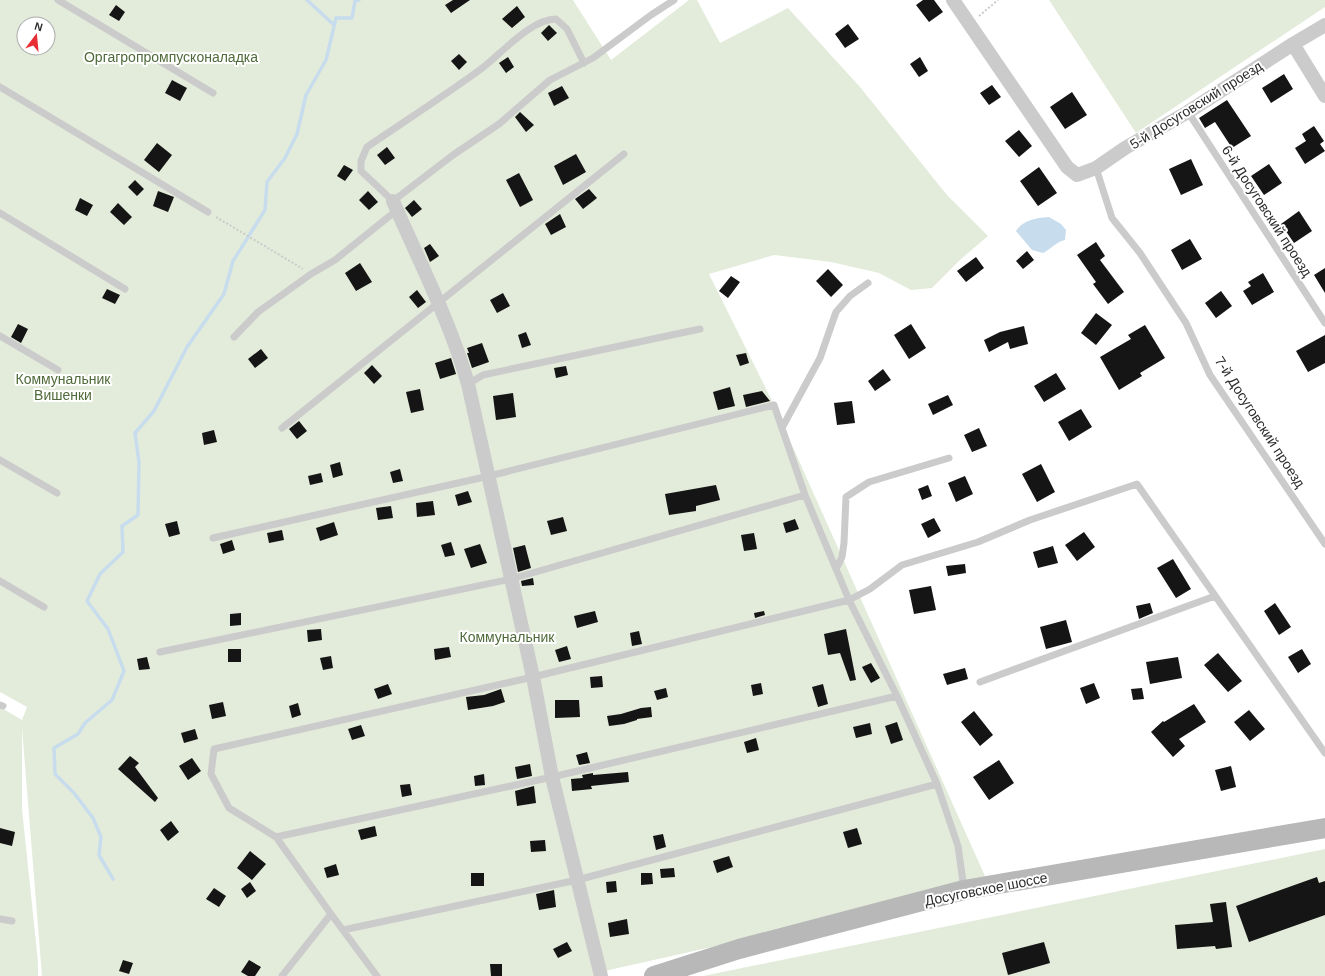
<svg xmlns="http://www.w3.org/2000/svg" width="1325" height="976" font-family="Helvetica,sans-serif">
  <style>
    .green { fill: #e3ecdb; fill-rule: evenodd }
    .water { fill: #c7dcec }
    .lines { fill: none; stroke-linecap: round; stroke-linejoin: round }
    .stream { stroke: #c7dcec; stroke-width: 3.5 }
    .building { fill: #151515 }
    .path { stroke: #cbcbcb; stroke-width: 2; stroke-dasharray: 2 2; stroke-linecap: butt }
    .lane { stroke: #cbcbcb; stroke-width: 7 }
    .street { stroke: #cbcbcb; stroke-width: 14 }
    .secondary { stroke: #b8b8b8; stroke-width: 20 }
    .labels { text-anchor: middle; stroke-width: 4; stroke-linejoin: round; paint-order: stroke }
    .park-label { font-size: 14px; fill: #4f6a3a; stroke: #fff }
    .street-label { font-size: 14px; fill: #2e2e2e; stroke: #fff }
  </style>
  <rect width="100%" height="100%" fill="#fff"/>
  <path class="green" d="M0,0h573l38,60 78,-60h8l23,43 68,-35 72,79 87,108 41,41 -27,23 -29,29 -21,2 -32,-17 -48,-11 -57,-7 -65,19 65,131 215,480 -380,85 -11,6h-556l-20,-248v81l16,153v14h-38v-269l22,13 5,-13 -27,-15zM24,24h24v24h-24z
    M1049,0h276v7l-189,126z
    M1325,849v127h-622z"/>
  <path class="water" d="M1049,217l12,7 5,6 -1,10c-9,2 -14,9 -22,13l-11,-3 -16,-19c7,-11 20,-13 33,-14z"/>
  <g class="lines">
    <path class="stream" d="M307,0l27,25
      M113,879l-14,-24 2,-18 -8,-19 -19,-25 -19,-19 -1,-26 24,-14 7,-11 27,-23 12,-29 -16,-42 -21,-28 13,-27 23,-22 -1,-26 16,-11 1,-53 -4,-29 19,-22 33,-64 37,-53 9,-33 32,-51 2,-28 18,-24 12,-24 9,-39 20,-35 10,-42h16l3,-17 4,-1"/>
  </g>
  <path class="building" d="M453,0h17l-19,13 -6,-8z
    M923,0h11l9,12 -14,10 -13,-17z
    M116,5l9,7 -6,9 -10,-6z
    M517,6l8,11 -13,11 -10,-9z
    M848,24l11,15 -14,9 -10,-14z
    M549,25l8,8 -9,8 -7,-8z
    M459,54l8,8 -8,8 -8,-9z
    M508,57l6,10 -8,6 -7,-10z
    M920,57l8,14 -9,6 -9,-13z
    M1284,74l9,15 -22,14 -9,-15z
    M172,80l15,8 -7,13 -15,-8z
    M992,85l9,12 -12,8 -9,-12z
    M562,86l7,12 -15,8 -6,-13z
    M1072,92l15,23 -22,14 -15,-22z
    M1227,100l24,36 -19,12 -17,-26 -10,6 -6,-10z
    M520,112l14,13 -8,7 -11,-15z
    M1314,126l10,15 -4,3 5,7 -20,13 -10,-16 11,-7 -4,-7z
    M1019,130l13,16 -13,11 -14,-16z
    M157,143l15,12 -13,17 -15,-12z
    M387,147l8,11 -10,7 -8,-10z
    M576,154l10,18 -23,13 -9,-19z
    M1191,159l12,26 -22,10 -12,-26z
    M1269,164l13,19 -18,12 -13,-19z
    M344,165l9,5 -8,11 -8,-5z
    M1039,167l18,26 -19,13 -18,-25z
    M519,173l14,27 -13,7 -14,-27z
    M135,180l9,9 -7,7 -9,-9z
    M589,189l8,9 -14,11 -8,-10z
    M158,191l16,6 -6,15 -15,-6z
    M368,191l10,11 -9,8 -10,-10z
    M80,198l13,7 -6,11 -12,-6z
    M414,200l8,9 -10,8 -7,-9z
    M118,203l14,14 -8,8 -14,-13z
    M1299,211l13,20 -18,12 -13,-19z
    M560,214l6,13 -15,8 -6,-11z
    M1190,239l12,20 -20,11 -11,-20z
    M1096,242l9,14 -5,4 24,32 -16,12 -15,-20 3,-2 -19,-27z
    M430,244l9,12 -9,6 -6,-14z
    M1027,251l7,9 -11,9 -7,-8z
    M976,257l8,11 -18,14 -9,-11z
    M360,263l12,19 -16,9 -11,-18z
    M1325,268v25l-11,-18z
    M828,269l15,16 -12,12 -15,-16z
    M1263,273l11,19 -22,13 -9,-14 8,-5 -3,-4z
    M731,276l9,6 -12,16 -9,-7z
    M107,289l13,6 -5,9 -13,-6z
    M417,290l9,12 -8,6 -9,-11z
    M1221,291l11,15 -16,12 -11,-15z
    M503,293l7,13 -13,7 -7,-13z
    M1096,313l16,12 -16,20 -15,-12z
    M18,324l10,5 -7,14 -10,-6z
    M911,324l15,24 -17,11 -15,-24z
    M1145,325l20,33 -25,15 2,3 -23,14 -19,-33 31,-18 -3,-4z
    M1024,326l4,18 -18,5 -2,-7 -19,10 -5,-12 16,-8z
    M526,332l5,13 -9,3 -4,-13z
    M1325,335v28l-17,9 -12,-21z
    M482,343l7,19 -17,6 -5,-15h2l-2,-5z
    M261,349l7,9 -13,10 -7,-9z
    M746,353l3,10 -9,3 -4,-11z
    M451,358l5,16 -16,5 -5,-16z
    M372,365l10,11 -8,8 -10,-11z
    M566,366l2,9 -12,3 -2,-10z
    M883,369l8,11 -16,11 -7,-10z
    M1056,373l10,16 -22,13 -10,-16z
    M730,387l5,19 -17,4 -5,-18z
    M420,389l4,21 -13,3 -5,-21z
    M762,391l8,10 -24,6 -3,-12z
    M513,393l3,24 -20,3 -3,-24z
    M948,395l5,10 -20,10 -5,-11z
    M852,401l3,22 -18,2 -3,-22z
    M1081,409l11,18 -23,14 -11,-19z
    M299,421l8,10 -10,8 -8,-10z
    M979,428l8,18 -15,6 -8,-17z
    M214,430l3,12 -13,3 -2,-12z
    M340,462l3,13 -10,3 -3,-13z
    M1041,464l14,28 -18,10 -15,-28z
    M400,469l3,12 -10,2 -3,-11z
    M321,473l2,9 -13,3 -2,-9z
    M965,476l8,18 -17,8 -8,-19z
    M716,485l4,15 -24,6v5l-27,4 -4,-21z
    M928,485l4,11 -10,4 -4,-11z
    M468,491l4,11 -14,4 -3,-11z
    M433,501l2,14 -18,2 -1,-14z
    M391,506l2,12 -15,2 -2,-12z
    M563,517l4,14 -16,4 -4,-14z
    M934,518l7,13 -13,7 -7,-14z
    M795,519l4,10 -13,4 -3,-10z
    M177,521l3,13 -11,3 -4,-13z
    M334,522l4,13 -18,6 -4,-13z
    M282,530l2,10 -15,3 -2,-10z
    M1084,532l11,15 -18,14 -12,-16z
    M754,533l3,16 -13,2 -3,-16z
    M232,540l3,10 -12,4 -3,-10z
    M451,542l4,13 -10,2 -4,-12z
    M480,544l7,19 -16,5 -7,-19z
    M525,545l6,23 -13,4 -5,-24z
    M1053,546l5,17 -20,5 -5,-16z
    M1173,559l18,30 -15,9 -19,-30z
    M965,564l1,9 -18,3 -2,-10z
    M533,578l1,7 -12,1 -1,-5z
    M931,586l5,24 -22,4 -5,-24z
    M1150,603l3,10 -14,6 -3,-13z
    M1275,603l16,24 -12,8 -15,-24z
    M595,611l3,11 -21,6 -3,-12z
    M764,611l1,4 -10,3 -1,-5z
    M241,613v12l-11,1v-12z
    M1066,620l6,22 -26,7 -6,-22z
    M321,629l1,11 -14,2 -1,-12z
    M846,629l10,51 -6,1 -10,-28 -12,2 -4,-21z
    M639,631l3,13 -10,2 -2,-13z
    M567,646l4,13 -12,3 -4,-12z
    M449,647l2,10 -16,3 -1,-11z
    M228,649h13v13h-13z
    M1302,649l9,15 -13,9 -10,-16z
    M1218,653l24,28 -14,11 -24,-27z
    M331,656l2,12 -10,2 -3,-12z
    M147,657l3,12 -11,1 -2,-11z
    M1178,657l4,21 -32,6 -4,-22z
    M871,663l9,15 -9,5 -9,-16z
    M965,668l3,11 -21,6 -4,-11z
    M602,676l1,11 -12,1 -1,-11z
    M761,683l2,11 -10,2 -2,-11z
    M1094,683l6,15 -14,6 -6,-16z
    M388,684l4,10 -14,5 -4,-10z
    M823,684l5,20 -10,3 -6,-20z
    M666,688l2,9 -11,3 -3,-9z
    M1142,688l2,11 -11,1 -2,-11z
    M501,689l4,13 -12,4 -25,4 -2,-13 18,-2z
    M555,700h24l1,17 -25,1z
    M223,702l3,14 -14,3 -3,-14z
    M298,703l3,12 -9,3 -3,-12z
    M1194,704l12,18 -27,17 6,7 -12,11 -22,-25 12,-11 1,1z
    M651,707l1,10 -15,2v1l-13,4 -15,2 -2,-10 14,-2 20,-6z
    M1249,710l16,19 -15,12 -16,-19z
    M974,711l19,24 -13,11 -19,-24z
    M897,722l6,18 -12,4 -6,-18z
    M870,723l2,11 -16,4 -3,-11z
    M361,725l4,11 -13,4 -4,-11z
    M195,729l3,10 -14,4 -3,-10z
    M756,738l3,12 -12,3 -3,-11z
    M587,752l3,11 -11,2 -3,-10z
    M130,756l9,7 -4,4 23,31 -3,4 -37,-33z
    M192,758l9,13 -13,9 -9,-14z
    M999,760l15,23 -25,17 -16,-23z
    M530,764l2,12 -15,3 -2,-12z
    M1231,766l5,21 -15,4 -6,-21z
    M628,772l1,10 -38,4 1,3 -20,2 -1,-12 12,-1 -1,-3 11,-2v2z
    M484,774l1,11 -10,1 -1,-10z
    M410,784l2,11 -10,2 -2,-12z
    M534,786l2,17 -19,3 -2,-15z
    M171,821l8,11 -11,9 -8,-11z
    M375,826l2,10 -16,4 -3,-10z
    M0,828l15,4 -3,14 -12,-3z
    M857,828l5,16 -14,4 -5,-16z
    M663,834l3,13 -10,3 -3,-14z
    M545,840l1,11 -15,1 -1,-11z
    M250,851l16,13 -14,16 -15,-12z
    M729,856l4,11 -16,6 -4,-12z
    M336,864l3,11 -12,3 -3,-10z
    M674,868l1,9 -14,1 -1,-9z
    M471,873h13v13h-13z
    M641,873h11l1,11 -12,1z
    M1317,877l2,6 6,-2v34l-76,27 -13,-36z
    M616,881l1,11 -10,1 -1,-11z
    M250,882l6,9 -9,7 -6,-9z
    M214,888l12,8 -7,11 -13,-8z
    M554,890l2,17 -17,3 -3,-16z
    M1226,902l6,45 -16,2 -1,-3 -38,3 -2,-24 38,-3 -3,-18z
    M627,919l2,15 -19,3 -2,-14z
    M567,942l5,9 -14,7 -5,-9z
    M1044,942l6,21 -42,12 -6,-22z
    M123,960l10,3 -4,11 -10,-3z
    M249,960l12,7 -6,9h-7l-7,-4z
    M490,964h12v12h-11z"/>
  <g class="lines">
    <path class="path" d="M979,16l19,-16
      M216,217l87,52"/>
    <path class="lane" d="M58,0l155,93
      M584,63l-17,-34 -11,-10c-25,0 -55,35 -75,50 -37,27 -76,52 -114,78l-6,14v10l32,30 60,-46 46,-31 51,-44 43,-22 58,-43 23,-15
      M0,87l208,125
      M1188,112l137,211
      M1096,168l16,50 28,35 46,70 24,52 115,169
      M0,213l125,76
      M0,336l58,34
      M234,337l24,-25 53,-38 24,-14 62,-50
      M468,384l15,-9 217,-46
      M774,405l31,90 44,105 48,96 40,88 21,62 6,43
      M781,422l2,4 37,-68 16,-46 14,-16 18,-13
      M282,428l342,-274
      M0,460l57,33
      M213,538l276,-62 285,-71
      M836,569l6,-12 2,-14 2,-46 23,-15 80,-24
      M0,581l44,26
      M160,652l351,-73 294,-84
      M980,682l235,-86
      M0,705l3,1
      M276,837l276,-60 345,-81
      M0,919l12,2
      M343,930l234,-50 360,-96
      M282,976l49,-62
      M377,976l-46,-62 -55,-77 -47,-29 -18,-34 3,-25 319,-72 316,-77 21,-11 32,-24 76,-23 52,-22 107,-36 188,269"/>
    <path class="street" d="M953,0l114,167 10,8 19,-7 29,-20 63,-36 105,-68 32,-19
      M1293,44l32,52
      M393,201c26,60 57,120 75,183l65,293 19,100 49,199"/>
    <path class="secondary" d="M654,976l85,-27 225,-59 361,-62"/>
  </g>
  <g class="labels">
    <g class="park-label">
      <text x="171" y="62">Оргагропромпусконаладка</text>
      <text x="63" y="384">Коммунальник<tspan x="63" dy="16">Вишенки</tspan></text>
      <text x="507" y="642">Коммунальник</text>
    </g>
    <g class="street-label">
      <text transform="translate(1196 105) rotate(-32)" y="5">5-й Досуговский проезд</text>
      <text transform="translate(1267 211) rotate(57)" y="5">6-й Досуговский проезд</text>
      <text transform="translate(1260 422) rotate(57)" y="5">7-й Досуговский проезд</text>
      <text transform="translate(986 889) rotate(-11)" y="5">Досуговское шоссе</text>
    </g>
  </g>
  <g transform="translate(36 36) rotate(16)"><circle r="19" fill="#ffffff" stroke="#ababab"/>
  <path d="M0-3L7 15L0 10L-7 15Z" fill="#e82d35"/>
  <text y="-6" font-size="11" font-weight="bold" text-anchor="middle" fill="#2e2e2e">N</text>
  </g>
</svg>
